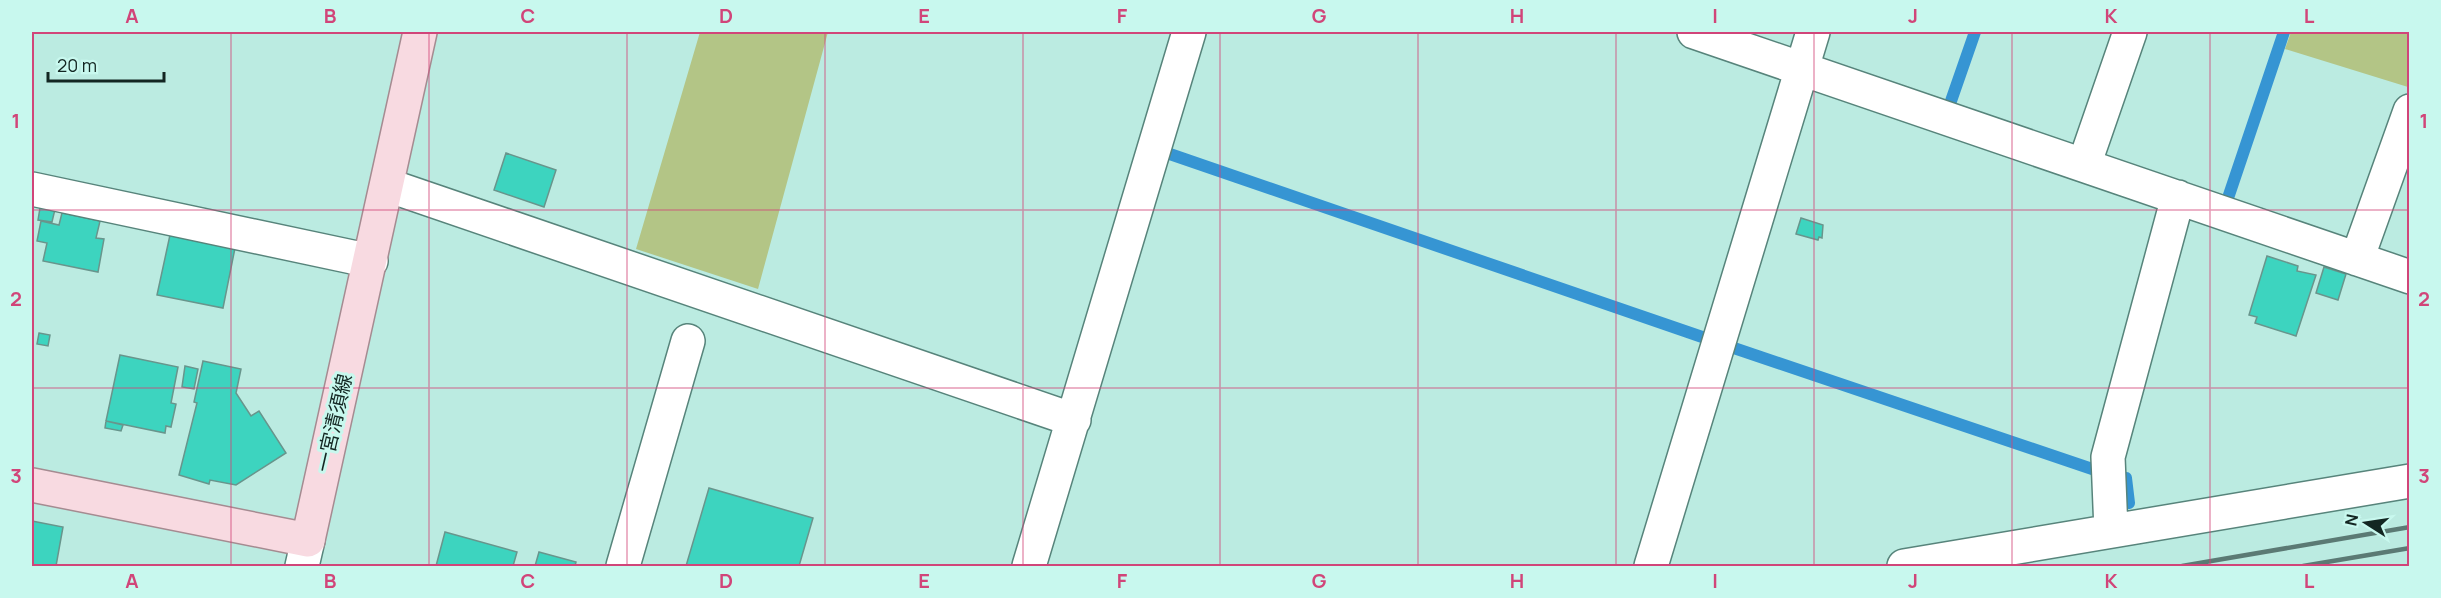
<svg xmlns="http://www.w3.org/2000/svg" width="2441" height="598" font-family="Manrope,'Noto Sans JP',sans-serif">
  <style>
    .green { fill: #b3c586 }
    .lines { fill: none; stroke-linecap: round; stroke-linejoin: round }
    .stream { stroke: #3695d3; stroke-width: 12 }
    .building { fill: #3dd4bf; stroke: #68958c; stroke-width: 1.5 }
    .minor-casing { stroke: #57847b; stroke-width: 36 }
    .major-casing { stroke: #a58b91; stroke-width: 36 }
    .minor { stroke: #fff; stroke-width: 33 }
    .major { stroke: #f8dae1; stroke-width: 33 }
    .rail { stroke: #5b7a74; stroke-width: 4.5 }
    .grid { fill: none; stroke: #d14579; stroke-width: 1.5; stroke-opacity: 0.55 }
    .labels { text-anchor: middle; stroke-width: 6; stroke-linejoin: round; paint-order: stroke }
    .street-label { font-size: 20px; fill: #132622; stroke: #c8f8ee }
    .neatline { fill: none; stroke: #d14579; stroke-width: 2 }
    .grid-label { font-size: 20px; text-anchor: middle; font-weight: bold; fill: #d14579 }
  </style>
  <rect width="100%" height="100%" fill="#bbebe1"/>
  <path class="green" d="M700,32h128l-70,257 -122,-40z
    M2291,32h118l-1,55 -123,-38z"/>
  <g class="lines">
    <path class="stream" d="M1951,101l24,-69
      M1164,152l544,187
      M2228,198l56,-166
      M1728,346l373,126
      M2119,477l7,1 3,25"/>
  </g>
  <path class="building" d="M506,153l50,17 -12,37 -50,-17z
    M41,202l15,3 -4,17 -14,-2z
    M62,213l38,8 -4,17 8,1 -6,33 -55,-11 4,-18 -10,-2 4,-20 18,4z
    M1801,218l22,7 -1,13 -3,-1 -1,3 -22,-6z
    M170,235l65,13 -12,60 -66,-13z
    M2267,256l31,10 -1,5 19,4 -20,61 -41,-13 2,-6 -8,-2z
    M2324,267l22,7 -8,26 -22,-7z
    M39,333l11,2 -2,11 -11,-2z
    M120,355l58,12 -7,36 5,1 -5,23 -5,-1 -1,7 -59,-12z
    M203,361l38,8 -5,24 15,23 8,-5 27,42 -50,32 -26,-5 -1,4 -30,-9 18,-72 -3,-1z
    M185,366l13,3 -4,20 -12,-2z
    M106,421l17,4 -2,6 -16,-3z
    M709,488l104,30 -14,48h-113z
    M32,521l31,6 -7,39h-24z
    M445,532l72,20 -4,14h-77z
    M539,552l37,10 -1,4h-40z"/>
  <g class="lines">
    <defs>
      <path id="minor" d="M1694,32l716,245
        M2084,165l46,-133
        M387,185l687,235
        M32,189l339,72
        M2357,259l53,-148
        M2111,531l-3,-74 70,-260
        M302,566l6,-26
        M623,566l65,-225
        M1029,566l160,-534
        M1651,566l162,-534
        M1904,566l506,-85"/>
      <path id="major" d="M32,485l276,55 112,-508"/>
    </defs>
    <use href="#minor" class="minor-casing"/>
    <use href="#major" class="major-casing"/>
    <use href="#minor" class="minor"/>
    <use href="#major" class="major"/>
    <path class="rail" d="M2182,566l228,-39
      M2303,566l107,-18"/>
  </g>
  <path class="grid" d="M231,32v534M429,32v534M627,32v534M825,32v534M1023,32v534M1220,32v534M1418,32v534M1616,32v534M1814,32v534M2012,32v534M2210,32v534M32,210h2378M32,388h2378"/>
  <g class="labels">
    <g class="street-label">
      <text transform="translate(334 423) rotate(-77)" y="7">一宮清須線</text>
    </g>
  </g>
  <rect width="2441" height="598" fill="none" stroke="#c8f8ee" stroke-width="66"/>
  <g transform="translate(2366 523) rotate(282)" stroke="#c8f8ee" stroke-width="4.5" paint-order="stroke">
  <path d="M0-4.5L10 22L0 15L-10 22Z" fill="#132622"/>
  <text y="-9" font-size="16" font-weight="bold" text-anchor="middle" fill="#132622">N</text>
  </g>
  <path d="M48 72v9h116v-9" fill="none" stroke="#132622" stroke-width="3"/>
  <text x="57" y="72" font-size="18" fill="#132622" stroke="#c8f8ee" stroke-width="4.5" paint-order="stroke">20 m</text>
  <rect x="33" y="33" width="2375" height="532" class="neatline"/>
  <g class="grid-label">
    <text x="132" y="23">A</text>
    <text x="330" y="23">B</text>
    <text x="528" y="23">C</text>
    <text x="726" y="23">D</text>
    <text x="924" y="23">E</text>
    <text x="1122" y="23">F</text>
    <text x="1319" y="23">G</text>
    <text x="1517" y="23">H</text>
    <text x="1715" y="23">I</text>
    <text x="1913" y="23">J</text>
    <text x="2111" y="23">K</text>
    <text x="2309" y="23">L</text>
    <text x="16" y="128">1</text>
    <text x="2424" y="128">1</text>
    <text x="16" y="306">2</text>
    <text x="2424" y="306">2</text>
    <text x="16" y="483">3</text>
    <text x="2424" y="483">3</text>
    <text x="132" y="588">A</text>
    <text x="330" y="588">B</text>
    <text x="528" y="588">C</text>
    <text x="726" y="588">D</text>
    <text x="924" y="588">E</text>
    <text x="1122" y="588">F</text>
    <text x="1319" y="588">G</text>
    <text x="1517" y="588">H</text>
    <text x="1715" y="588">I</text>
    <text x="1913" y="588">J</text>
    <text x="2111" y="588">K</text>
    <text x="2309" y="588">L</text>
  </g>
</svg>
